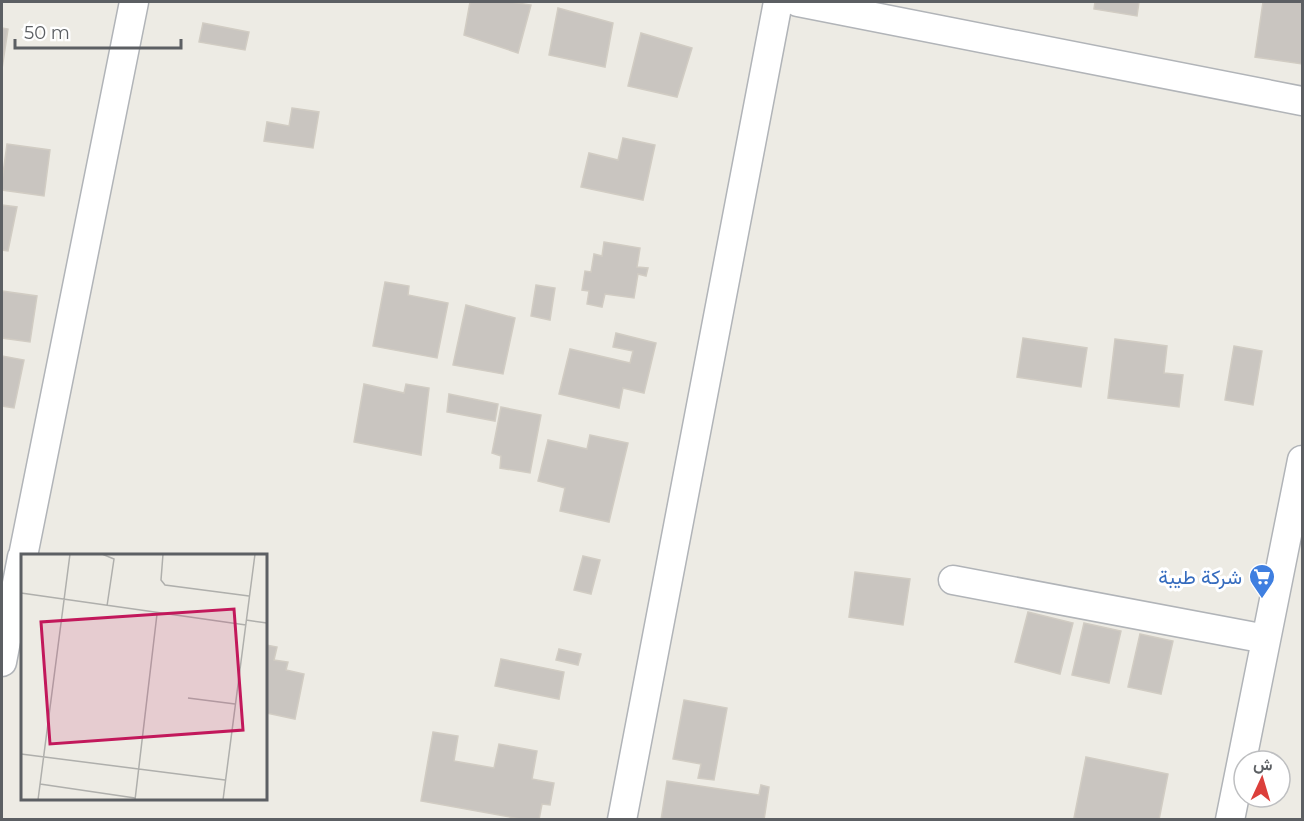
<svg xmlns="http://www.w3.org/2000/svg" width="1304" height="821" font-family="Montserrat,Vazirmatn,sans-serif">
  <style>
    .building { fill: #c9c5c0; stroke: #d1ccc3; stroke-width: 1.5 }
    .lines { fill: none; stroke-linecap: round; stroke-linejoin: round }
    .minor-casing { stroke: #b1b4b8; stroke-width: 31 }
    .minor { stroke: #fff; stroke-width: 28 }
    .labels { text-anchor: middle; stroke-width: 6; stroke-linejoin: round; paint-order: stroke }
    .shop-label { font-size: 20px; fill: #366cbe; stroke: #fff; text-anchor: end }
    .inset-road { fill: none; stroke: #afafac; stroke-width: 1.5 }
    .view { fill: #c2185b; fill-opacity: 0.15; stroke: #c2185b; stroke-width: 3 }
    .inset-edge { fill: none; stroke: #5c5f63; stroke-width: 3 }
  </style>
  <rect width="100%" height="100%" fill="#edebe4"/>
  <path class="building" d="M470,2h41l20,3 -13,48 -54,-18z
    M1095,2h44l-2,14 -43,-7z
    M1263,2h39v62l-47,-7z
    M558,8l55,15 -8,44 -56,-12z
    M203,23l46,9 -4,18 -46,-8z
    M2,28l6,1 -6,40z
    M641,33l51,15 -15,49 -49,-11z
    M292,108l27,4 -6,36 -49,-7 3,-19 22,4z
    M623,138l32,7 -12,55 -62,-13 8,-34 29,7z
    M7,144l43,6 -6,46 -42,-6v-9z
    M2,205l15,2 -9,44 -6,-1z
    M604,242l36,6 -3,19 11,1 -2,8 -8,-2 -4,24 -29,-4 -3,13 -15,-3 2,-13 -7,-1 3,-19 6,1 3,-18 8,2z
    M385,282l24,4 -1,9 40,8 -11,55 -64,-12z
    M536,285l19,3 -5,32 -19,-4z
    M2,291l35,5 -7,46 -28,-4z
    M466,305l49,13 -12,56 -50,-9z
    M616,333l40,10 -12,50 -21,-5 -4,20 -60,-14 11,-45 60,14 3,-12 -20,-4z
    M1023,338l64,10 -6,39 -64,-10z
    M1115,339l52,7 -3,27 19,2 -4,32 -71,-9z
    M1234,346l28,5 -9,54 -28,-5z
    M2,356l22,4 -10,48 -12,-2z
    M364,384l40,9 2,-9 23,4 -8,67 -67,-13z
    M449,394l49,10 -3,17 -48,-9z
    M501,407l40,8 -11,58 -30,-5 1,-12 -9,-3z
    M590,435l38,8 -19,79 -49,-11 5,-23 -27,-7 10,-41 39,9z
    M583,556l17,4 -9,34 -17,-4z
    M855,572l55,7 -7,46 -54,-8z
    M1028,612l45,11 -13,51 -45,-12z
    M1084,623l37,8 -12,52 -37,-8z
    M1140,634l33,7 -12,53 -33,-7z
    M266,645l11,2 -3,13 14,2 -2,8 18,4 -9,45 -29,-6z
    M559,649l22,5 -3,11 -22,-5z
    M501,659l63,13 -5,27 -64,-13z
    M684,700l43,8 -13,72 -16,-2 3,-14 -28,-5z
    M433,732l25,4 -4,25 40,7 5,-24 38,7 -5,28 22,4 -4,22 -8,-1 -3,16h-13l-105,-19z
    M1086,757l82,17 -9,46h-77l-8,-2z
    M667,781l92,14 2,-10 8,2 -5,33h-103z"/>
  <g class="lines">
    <defs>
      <path id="minor" d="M798,2l504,99
        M23,556l111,-554
        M953,580l313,59
        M2,662l20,-105
        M622,820l156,-818
        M1230,820l72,-360"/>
    </defs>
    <use href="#minor" class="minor-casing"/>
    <use href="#minor" class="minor"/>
  </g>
  <defs>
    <symbol id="supermarket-pin" viewBox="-11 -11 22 30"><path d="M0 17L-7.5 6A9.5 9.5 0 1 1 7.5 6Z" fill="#3f7fe0" stroke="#fff"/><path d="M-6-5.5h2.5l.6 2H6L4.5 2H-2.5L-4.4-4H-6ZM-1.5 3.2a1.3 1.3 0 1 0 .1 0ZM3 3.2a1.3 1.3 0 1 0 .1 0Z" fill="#fff"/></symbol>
  </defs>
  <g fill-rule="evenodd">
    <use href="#supermarket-pin" x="1247" y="562" width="30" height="40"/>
  </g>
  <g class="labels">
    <g class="shop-label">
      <text x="1242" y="584">شركة طيبة</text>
    </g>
  </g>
  <g transform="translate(21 554)">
    <rect width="246" height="246" fill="#edebe4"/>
    <path class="inset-road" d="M81,0l12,5 -7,47M142,0l-2,26 4,5 84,11M0,39l225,32M225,66l21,3M167,144l47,6M0,200l204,26M19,230l95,14M17,246l32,-246M114,246l22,-186M202,246l32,-246"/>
    <path class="view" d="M213,55l9,121 -193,14 -9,-122z"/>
    <rect width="246" height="246" class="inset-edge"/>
  </g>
  <rect width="1304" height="821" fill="none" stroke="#5c5f63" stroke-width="6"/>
  <g transform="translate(1262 779) rotate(4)"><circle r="28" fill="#ffffff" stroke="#bebfc1" stroke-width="1.5"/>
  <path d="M0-4.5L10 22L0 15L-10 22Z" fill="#dc3f3b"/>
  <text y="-9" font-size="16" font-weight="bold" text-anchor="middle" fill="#5c5f63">ش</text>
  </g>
  <path d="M15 39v9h166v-9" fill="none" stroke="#5c5f63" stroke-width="3"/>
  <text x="24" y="39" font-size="18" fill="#5c5f63" stroke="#ffffff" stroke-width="4.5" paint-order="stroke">50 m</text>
</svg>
